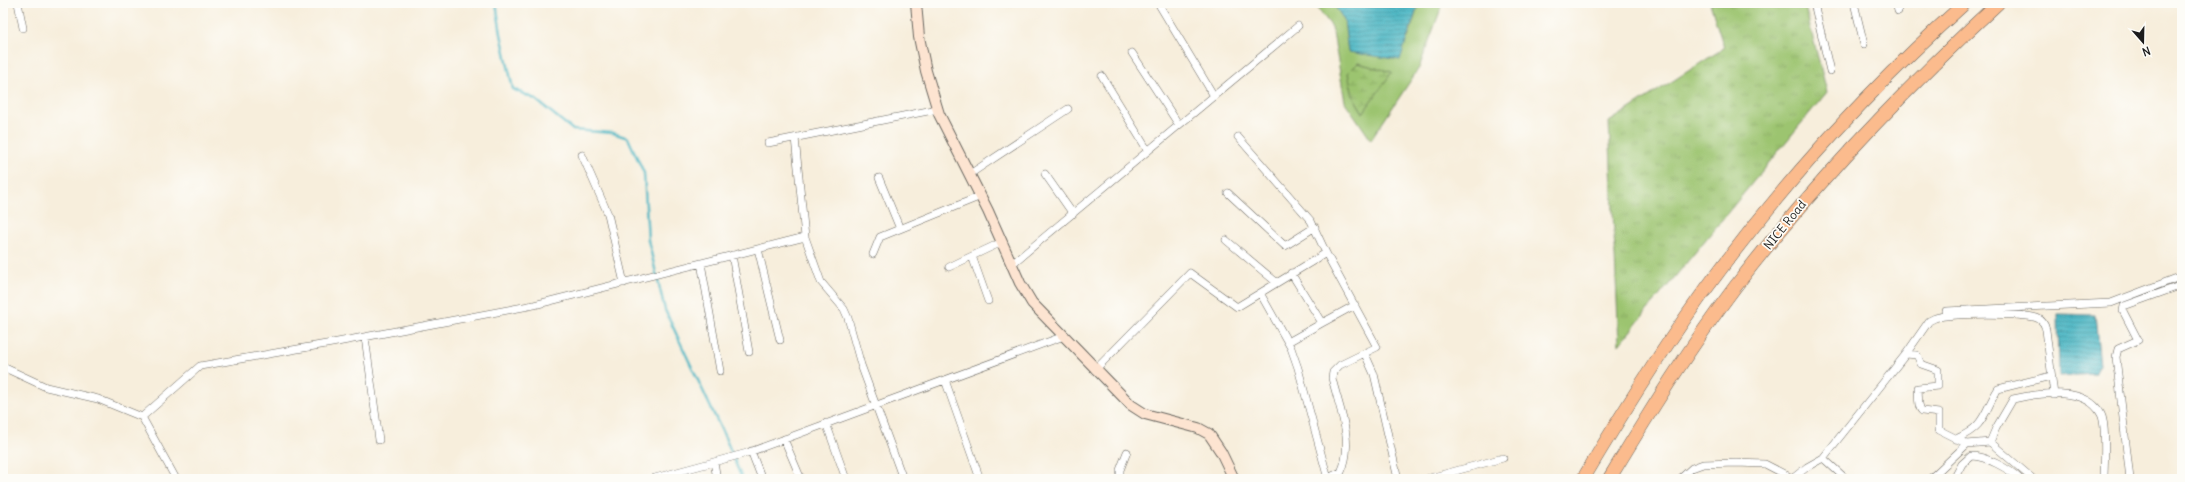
<svg xmlns="http://www.w3.org/2000/svg" width="2185" height="482" font-family="Delius,sans-serif">
  <style>
    .grass { fill: url(#grass-tufts); stroke: #5c7046 }
    .wetland { fill: url(#wetland-marsh); stroke: #5c7046 }
    .park { fill: #9cc470; stroke: #5c7046; fill-rule: evenodd }
    .water { fill: url(#water-rules); stroke: #326870 }
    .lines { fill: none; stroke-linecap: round; stroke-linejoin: round }
    .stream { stroke: #47b5c3; stroke-width: 2.5 }
    .street-casing { stroke: #69665f; stroke-width: 8 }
    .secondary-casing { stroke: #69665f; stroke-width: 12 }
    .highway-casing { stroke: #69665f; stroke-width: 14 }
    .street { stroke: #fff; stroke-width: 7 }
    .secondary { stroke: #fde4d1; stroke-width: 10 }
    .highway { stroke: #fbbb8d; stroke-width: 13 }
    .labels { text-anchor: middle; stroke-width: 3.5; stroke-linejoin: round; paint-order: stroke }
    .street-label { font-size: 12px; fill: #1c1c1c; stroke: #fdfcf7 }
  </style>
  <defs>
    <pattern id="grass-tufts" width="24" height="20" patternUnits="userSpaceOnUse"><rect width="24" height="20" fill="#9cc470"/><path d="M3 7l-1-3M5 7V3M7 7l1-3M15 17l-1-3M17 17v-4M19 17l1-3" fill="none" stroke="#86a860"/></pattern>
    <pattern id="wetland-marsh" width="20" height="14" patternUnits="userSpaceOnUse"><rect width="20" height="14" fill="#9cc470"/><path d="M1 5h8M5 5V1M11 12h8M15 12V8" fill="none" stroke="#86a860"/></pattern>
    <pattern id="water-rules" width="6" height="5" patternUnits="userSpaceOnUse"><rect width="6" height="5" fill="#47b5c3"/><path d="M0 2.5h6" fill="none" stroke="#3a929e"/></pattern>
  </defs>
  <rect width="100%" height="100%" fill="#fdfcf7"/>
  <filter id="ink" filterUnits="userSpaceOnUse"><feTurbulence type="fractalNoise" baseFrequency=".025" numOctaves="2"/><feDisplacementMap in="SourceGraphic" scale="8" xChannelSelector="R" yChannelSelector="G"/><feConvolveMatrix kernelMatrix="1 2 1 2 8 2 1 2 1" color-interpolation-filters="sRGB"/></filter>
  <filter id="wash" filterUnits="userSpaceOnUse"><feTurbulence type="fractalNoise" baseFrequency=".012" numOctaves="4" result="noise"/><feDisplacementMap in="SourceGraphic" scale="16" xChannelSelector="R" yChannelSelector="G"/><feGaussianBlur stdDeviation="0.9" result="paint"/><feColorMatrix in="noise" values="0 0 0 0 0 0 0 0 0 0 0 0 0 0 0 0 0 1.4 0 .05"/><feComposite in="paint" operator="in"/></filter>
  <g filter="url(#wash)">
    <rect width="100%" height="100%" fill="#f7eedc"/>
    <path class="grass" d="M1710,3h94l23,89 -208,253 -10,-223 115,-74z"/>
    <path class="wetland" d="M1358,63l35,9 -30,41 -10,-17 -5,-23z"/>
    <path class="park" d="M1314,3h19l11,17 4,32 60,-14 11,-35h24l-24,65 -48,72 -26,-38 -13,-75zM1358,63l34,9 -29,41 -10,-17 -5,-23z"/>
    <path class="water" d="M1333,3h86l-19,57 -52,-8 -4,-32z
      M2058,314l37,1 5,50 -5,9 -36,2z"/>
    <g class="lines">
      <path class="stream" d="M496,3l5,31 12,55 22,10 38,31 40,3 15,5 16,35 4,67 17,70 62,132 15,37"/>
    </g>
  </g>
  <g filter="url(#ink)">
    <g class="lines">
      <defs>
        <path id="street" d="M18,3l5,25
          M1158,3l56,93
          M1814,3l16,68
          M1854,3l10,41
          M1896,3l2,8
          M1132,53l47,72
          M1102,76l46,75
          M1238,137l73,84 15,32
          M795,138l10,99 16,45 23,27 4,9 13,47 42,114
          M768,143l170,-34
          M582,155l26,59 16,69
          M970,174l98,-65
          M1045,174l28,40
          M879,178l21,51
          M1228,193l57,53 30,-19
          M1226,240l50,42
          M758,249l22,91
          M873,254l7,-17 101,-41
          M732,255l17,97
          M701,263l19,108
          M1012,264l286,-238
          M949,267l23,-11
          M1291,273l31,50 33,-18
          M1260,293l31,55 7,20 30,111
          M988,301l-16,-45 30,-14
          M1946,311l165,-8 71,-27
          M365,337l14,103
          M1288,342l34,-19
          M1365,354l9,20 24,105
          M1906,354l11,1 4,9 17,6v16l-20,2c1,7 -1,18 4,23l17,2v17l28,14 23,-2 43,37
          M3,367l43,20 52,12 44,18 34,62
          M1095,370l95,-97 47,34 89,-54 51,94 -37,18 -7,7 -1,6c7,30 23,64 9,94l-13,6
          M945,380l35,99
          M142,417l58,-51 132,-23 202,-38 271,-68
          M826,423l20,56
          M784,439l17,40
          M1956,439c30,-13 27,-26 42,-50l53,-13
          M1990,442l6,-14 17,-29c26,-6 73,-13 88,15 6,11 3,52 3,65
          M751,451l11,28
          M1823,458l23,21
          M714,462l3,17
          M651,479l96,-26 317,-117
          M1120,479v-9l7,-18
          M1426,479l77,-21
          M1680,479l12,-11 11,-4 33,-1 29,1 27,14
          M1792,479l15,-12 16,-9 83,-104 23,-33 6,-3c16,-5 87,-5 102,0 5,2 8,7 9,12l8,65
          M1930,479l37,-35
          M1954,479l8,-15 9,-8c15,0 38,13 49,23
          M2130,479l-14,-122 2,-8 20,-9 -15,-29 1,-5 58,-21"/>
        <path id="secondary" d="M916,3l3,34 7,34 13,43 49,97 32,72 12,20 99,102 14,9 53,14 11,6 12,18 13,27"/>
        <path id="highway" d="M1583,479c41,-69 83,-137 131,-201 74,-100 159,-192 251,-275
          M1609,479c40,-66 80,-131 126,-192 79,-103 168,-196 263,-284"/>
      </defs>
      <use href="#street" class="street-casing"/>
      <use href="#secondary" class="secondary-casing"/>
      <use href="#highway" class="highway-casing"/>
      <use href="#street" class="street"/>
      <use href="#secondary" class="secondary"/>
      <use href="#highway" class="highway"/>
    </g>
  </g>
  <g class="labels">
    <g class="street-label">
      <text transform="translate(1785 225) rotate(-51)" y="4">NICE Road</text>
    </g>
  </g>
  <rect width="2185" height="482" fill="none" stroke="#fdfcf7" stroke-width="16"/>
  <g transform="translate(2143 42) rotate(160)" stroke="#fdfcf7" stroke-width="3" paint-order="stroke">
  <path d="M0-3L7 15L0 10L-7 15Z" fill="#1c1c1c"/>
  <text y="-6" font-size="11" font-weight="bold" text-anchor="middle" fill="#1c1c1c">N</text>
  </g>
</svg>
